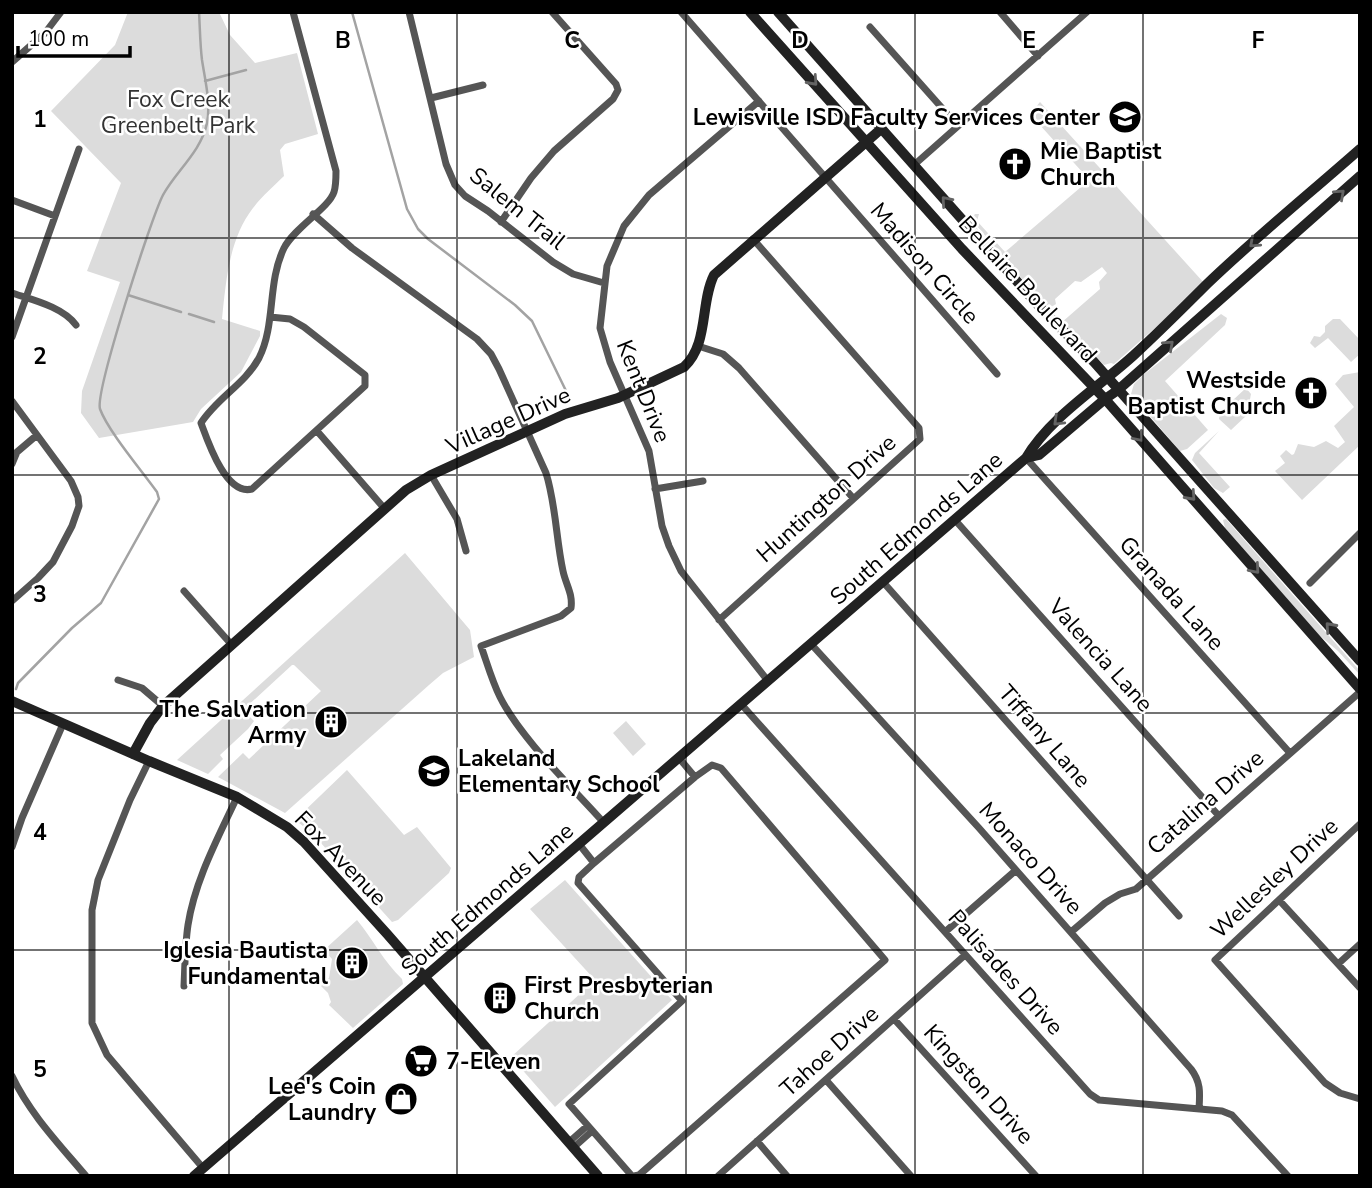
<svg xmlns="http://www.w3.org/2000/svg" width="1372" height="1188" font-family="'Nunito Sans',sans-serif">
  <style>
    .green { fill: #dcdcdc }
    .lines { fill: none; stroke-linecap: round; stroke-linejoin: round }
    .stream { stroke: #a3a3a3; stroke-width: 2.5 }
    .street { stroke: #555; stroke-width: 7 }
    .secondary { stroke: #222; stroke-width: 10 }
    .oneway { stroke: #646464 }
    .grid { fill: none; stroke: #000; stroke-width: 2; stroke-opacity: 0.55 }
    .labels { text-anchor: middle; stroke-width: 5; stroke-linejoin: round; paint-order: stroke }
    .park-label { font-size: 23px; fill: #333; stroke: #fff }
    .poi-label { font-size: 23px; font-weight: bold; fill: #000; stroke: #fff; text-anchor: end }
    .street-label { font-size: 23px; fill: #000; stroke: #fff }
    .grid-label { font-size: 23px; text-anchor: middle; font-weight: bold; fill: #000; stroke: #fff; stroke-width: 5; stroke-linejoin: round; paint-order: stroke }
  </style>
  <rect width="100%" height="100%" fill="#fff"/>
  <path class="green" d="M128,12h91l11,23 25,28 42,-10 21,81 -33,10 -5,6 4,26c-10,10 -22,20 -31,32 -24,31 -27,73 -31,111l38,12v5l-19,36 -40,37 -8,13 -94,16 -18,-25 1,-22 38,-109 -33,-11 34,-88 -70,-72 64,-66z
    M1040,102l165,182 -91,80 -3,-1 -7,2 -43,-42 39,-34 -1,-7 8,-9 -5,-6 -21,15 -6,-1 -20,18 1,5 -8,5 -77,-90 4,-5h4l-2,7 28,31 76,-65 -4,-6 2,-2 5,7 9,-7 -7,-7 -2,2 -54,-60z
    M1221,314l6,4 -2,7 -60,56 43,49 -21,19 -7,2 -49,-57 3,-10 9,-9z
    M1333,319h7l20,21v14l-9,8 -23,-24 -13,10 -5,-5 4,-7 6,1 5,-5v-6z
    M1360,372v73l-58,55 -27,-29 10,-8 -5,-7 6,-6 6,5 2,-1 4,-10 16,3 12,-6 12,7 7,-6 -11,-16 20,-19 -19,-23 8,-9z
    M1246,388l5,6 -4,21 -16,15 -12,-11 1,-7z
    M1219,431l-20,22 31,34 -7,6 -9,-5 -22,-28 3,-7z
    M1226,519l134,152v4l-22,-24 -19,-16 -94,-107 -2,-8z
    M405,553l65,77 4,27 -31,16 -14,12 -144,128 -67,-36 25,-24 6,6 72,-68 -27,-26h-2l-49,45 11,11 -6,8 -28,26 3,4 -15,15 -31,-14z
    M626,721l20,23 -13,12 -20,-23z
    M347,770l57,65 13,-8 34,41 -2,5 -51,47 -6,2 -81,-90 -16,-12z
    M565,880l107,120 -117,107 -44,-50 84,-77 -65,-71z
    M357,920c16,19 26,41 45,59l1,5 -50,44 -24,-23 2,-3 -3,-9 -7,-7 8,-8 3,-19 -8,-9z"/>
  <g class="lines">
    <path class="stream" d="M352,12l55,197 11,20 10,10 87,66 17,16 37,76
      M205,81l41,-11
      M128,295l53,17
      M189,314l25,8
      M16,689l2,-6 54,-55 29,-25 58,-104 -2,-7c-15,-21 -49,-61 -57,-83 -5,-17 51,-191 63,-214 13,-24 38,-43 44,-72 4,-20 -2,-43 -5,-63 -2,-16 -2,-32 -3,-48"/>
    <path class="street" d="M409,12l37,152 9,21 10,11 23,15 65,51 20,12 31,9
      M681,12l316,362
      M1000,12l38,44
      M870,27l88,99
      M12,62l33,-29 16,-21
      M431,98l52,-13
      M759,101l-110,94 -25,31 -17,40 -7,62 10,34 39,89 13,75 7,20 12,25 87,110
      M914,165l173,-153
      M12,200l43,16
      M313,214l39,34 125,91 14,15 8,15 47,104c10,32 10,66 17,98 3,14 10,23 8,37l-10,8 -80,30c6,17 11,35 19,51 21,42 72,90 104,126
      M501,222l30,-44 23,-27 59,-52 5,-9 -2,-6 -64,-72
      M12,293c21,7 51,14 64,32
      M270,317l20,2 14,8 61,48v11l-113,103c-26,7 -44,-47 -51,-66 16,-25 44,-39 58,-65 17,-34 8,-75 25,-110 11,-21 45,-40 50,-56 2,-6 2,-15 2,-21l-43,-159
      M12,337l67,-188
      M698,346l25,8 16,14 114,130
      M12,401l59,80 7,16 1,9 -7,20 -19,36 -15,16 -26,23
      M317,431l67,77
      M1026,458l264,295
      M12,464l5,-12 20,-17
      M431,475l26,44 9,32
      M655,489l48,-8
      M955,520l264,296
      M883,582l296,334
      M1310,583l50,-50
      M184,591l47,53
      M719,620l201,-181 -1,-11 -166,-189
      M811,644l168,184 212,241c10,13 9,24 8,40
      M118,680l24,8 21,18
      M741,704l349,390 9,6 123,11 10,4 56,61
      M679,758l16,19
      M149,761l-19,39 -32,80 -6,30v113l15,32 96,113
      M1360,824l-145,136 110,123 15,10 20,6
      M579,844l15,19
      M12,847l10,-29 41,-94
      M1279,900l81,88
      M945,932l70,-61
      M1071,932l34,-29 15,-9 16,-5 224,-197
      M1338,964l22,-20
      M184,986c1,-20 1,-41 4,-61 7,-45 30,-87 49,-128
      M894,1019l142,157
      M12,1076c18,38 47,68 74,100
      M826,1080l85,96
      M757,1141l30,35
      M569,1142l17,-15
      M573,1148l18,-16
      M632,1176l-63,-72 113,-103 -104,-118 1,-6 15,-14 101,-86 17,-12 9,3 164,192 -246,215 -5,1
      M718,1176l247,-221"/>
    <path class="secondary" d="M750,12l212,237 143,150 255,290
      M778,12l260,293 56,57 266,299
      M1026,458l13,-3 66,-56 13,-9 242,-214
      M12,701l137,60 88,36 50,30 17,15 84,93 210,241
      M133,754l17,-31 13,-17 243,-216 25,-15 134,-61 53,-16 66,-31c25,-23 16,-64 30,-92l167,-146
      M194,1176l832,-718c24,-41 73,-71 108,-103 25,-23 49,-47 73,-71 49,-47 102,-90 153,-135"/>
  </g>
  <defs><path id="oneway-chevron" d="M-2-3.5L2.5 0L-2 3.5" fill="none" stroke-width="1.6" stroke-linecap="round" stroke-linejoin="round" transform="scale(1.75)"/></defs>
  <g class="oneway">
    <use href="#oneway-chevron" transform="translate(813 81) rotate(48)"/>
    <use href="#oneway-chevron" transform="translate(1340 194) rotate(-42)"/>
    <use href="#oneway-chevron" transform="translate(946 201) rotate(-131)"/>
    <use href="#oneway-chevron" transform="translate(1254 243) rotate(138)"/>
    <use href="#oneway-chevron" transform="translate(1169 345) rotate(-42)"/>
    <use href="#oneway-chevron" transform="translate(1058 421) rotate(136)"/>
    <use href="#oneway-chevron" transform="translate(1139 437) rotate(49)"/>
    <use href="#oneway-chevron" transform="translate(1191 496) rotate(48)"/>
    <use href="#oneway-chevron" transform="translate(1255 569) rotate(49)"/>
    <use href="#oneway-chevron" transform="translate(1330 627) rotate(-132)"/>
  </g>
  <path class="grid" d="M229,12v1164M457,12v1164M686,12v1164M915,12v1164M1143,12v1164M12,238h1348M12,475h1348M12,713h1348M12,950h1348"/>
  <defs>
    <symbol id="school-disc" viewBox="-11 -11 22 22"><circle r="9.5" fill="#000" stroke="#fff"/><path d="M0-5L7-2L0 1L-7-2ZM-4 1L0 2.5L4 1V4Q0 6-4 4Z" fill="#fff"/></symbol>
    <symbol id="church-disc" viewBox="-11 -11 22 22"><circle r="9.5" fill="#000" stroke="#fff"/><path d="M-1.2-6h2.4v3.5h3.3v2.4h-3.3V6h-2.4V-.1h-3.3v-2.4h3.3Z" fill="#fff"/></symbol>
    <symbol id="building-disc" viewBox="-11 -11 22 22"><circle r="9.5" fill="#000" stroke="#fff"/><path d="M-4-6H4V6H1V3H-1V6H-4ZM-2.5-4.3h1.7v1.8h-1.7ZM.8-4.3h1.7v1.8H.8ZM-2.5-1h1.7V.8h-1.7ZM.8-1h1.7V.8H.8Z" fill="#fff"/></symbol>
    <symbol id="supermarket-disc" viewBox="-11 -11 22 22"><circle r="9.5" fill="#000" stroke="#fff"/><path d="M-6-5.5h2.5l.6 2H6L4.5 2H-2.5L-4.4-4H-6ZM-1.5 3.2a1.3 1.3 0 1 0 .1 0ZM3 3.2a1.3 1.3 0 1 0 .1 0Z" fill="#fff"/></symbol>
    <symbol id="shop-disc" viewBox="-11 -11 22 22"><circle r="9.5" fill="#000" stroke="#fff"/><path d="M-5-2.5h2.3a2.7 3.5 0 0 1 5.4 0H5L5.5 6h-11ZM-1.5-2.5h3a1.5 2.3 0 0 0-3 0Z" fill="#fff"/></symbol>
  </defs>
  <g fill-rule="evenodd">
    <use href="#school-disc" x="1106" y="98" width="38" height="38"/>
    <use href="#church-disc" x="996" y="145" width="38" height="38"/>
    <use href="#church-disc" x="1292" y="374" width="38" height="38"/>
    <use href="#building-disc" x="312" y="703" width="38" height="38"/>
    <use href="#school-disc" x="415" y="752" width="38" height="38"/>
    <use href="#building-disc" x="333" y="944" width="38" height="38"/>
    <use href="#building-disc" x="481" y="979" width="38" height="38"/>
    <use href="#supermarket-disc" x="402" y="1042" width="38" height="38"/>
    <use href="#shop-disc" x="382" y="1080" width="38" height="38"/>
  </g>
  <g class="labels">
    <g class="park-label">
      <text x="178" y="107">Fox Creek<tspan x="178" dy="26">Greenbelt Park</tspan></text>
    </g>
    <g class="poi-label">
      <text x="1100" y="125">Lewisville ISD Faculty Services Center</text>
      <text x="1040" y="159" text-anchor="start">Mie Baptist<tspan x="1040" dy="26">Church</tspan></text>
      <text x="1286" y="388">Westside<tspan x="1286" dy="26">Baptist Church</tspan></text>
      <text x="306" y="717">The Salvation<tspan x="306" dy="26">Army</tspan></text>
      <text x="458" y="766" text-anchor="start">Lakeland<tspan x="458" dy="26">Elementary School</tspan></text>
      <text x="328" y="958">Iglesia Bautista<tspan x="328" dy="26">Fundamental</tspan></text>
      <text x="524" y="993" text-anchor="start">First Presbyterian<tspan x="524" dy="26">Church</tspan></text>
      <text x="446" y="1069" text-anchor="start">7-Eleven</text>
      <text x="376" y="1094">Lee's Coin<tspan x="376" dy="26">Laundry</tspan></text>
    </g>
    <g class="street-label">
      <text transform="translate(518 208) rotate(39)" y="8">Salem Trail</text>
      <text transform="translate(925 263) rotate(49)" y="8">Madison Circle</text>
      <text transform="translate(1028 289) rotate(47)" y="8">Bellaire Boulevard</text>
      <text transform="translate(644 391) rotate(68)" y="8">Kent Drive</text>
      <text transform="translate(508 420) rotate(-24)" y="8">Village Drive</text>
      <text transform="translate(826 498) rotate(-42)" y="8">Huntington Drive</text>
      <text transform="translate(916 528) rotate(-41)" y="8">South Edmonds Lane</text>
      <text transform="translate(1172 593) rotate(48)" y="8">Granada Lane</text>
      <text transform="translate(1101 655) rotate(48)" y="8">Valencia Lane</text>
      <text transform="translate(1045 736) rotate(49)" y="8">Tiffany Lane</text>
      <text transform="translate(1205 802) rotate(-41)" y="8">Catalina Drive</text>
      <text transform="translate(341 858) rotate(46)" y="8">Fox Avenue</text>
      <text transform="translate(1031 858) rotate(48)" y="8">Monaco Drive</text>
      <text transform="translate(1274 878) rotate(-43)" y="8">Wellesley Drive</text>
      <text transform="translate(487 899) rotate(-41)" y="8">South Edmonds Lane</text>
      <text transform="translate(1006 972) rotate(48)" y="8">Palisades Drive</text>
      <text transform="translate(829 1051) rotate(-42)" y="8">Tahoe Drive</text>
      <text transform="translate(979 1084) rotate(48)" y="8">Kingston Drive</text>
    </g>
  </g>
  <g class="grid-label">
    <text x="343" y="48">B</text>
    <text x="572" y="48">C</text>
    <text x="800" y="48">D</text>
    <text x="1029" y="48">E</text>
    <text x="1258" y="48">F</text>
    <text x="40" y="127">1</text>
    <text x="40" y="364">2</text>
    <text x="40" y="602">3</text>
    <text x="40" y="840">4</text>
    <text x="40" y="1077">5</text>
  </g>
  <rect width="1372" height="1188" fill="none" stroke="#000000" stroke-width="28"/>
  <path d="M18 46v10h112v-10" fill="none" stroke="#000000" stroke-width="3.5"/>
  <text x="28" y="46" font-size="21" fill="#000000" stroke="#ffffff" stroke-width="5" paint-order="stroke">100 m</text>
</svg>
